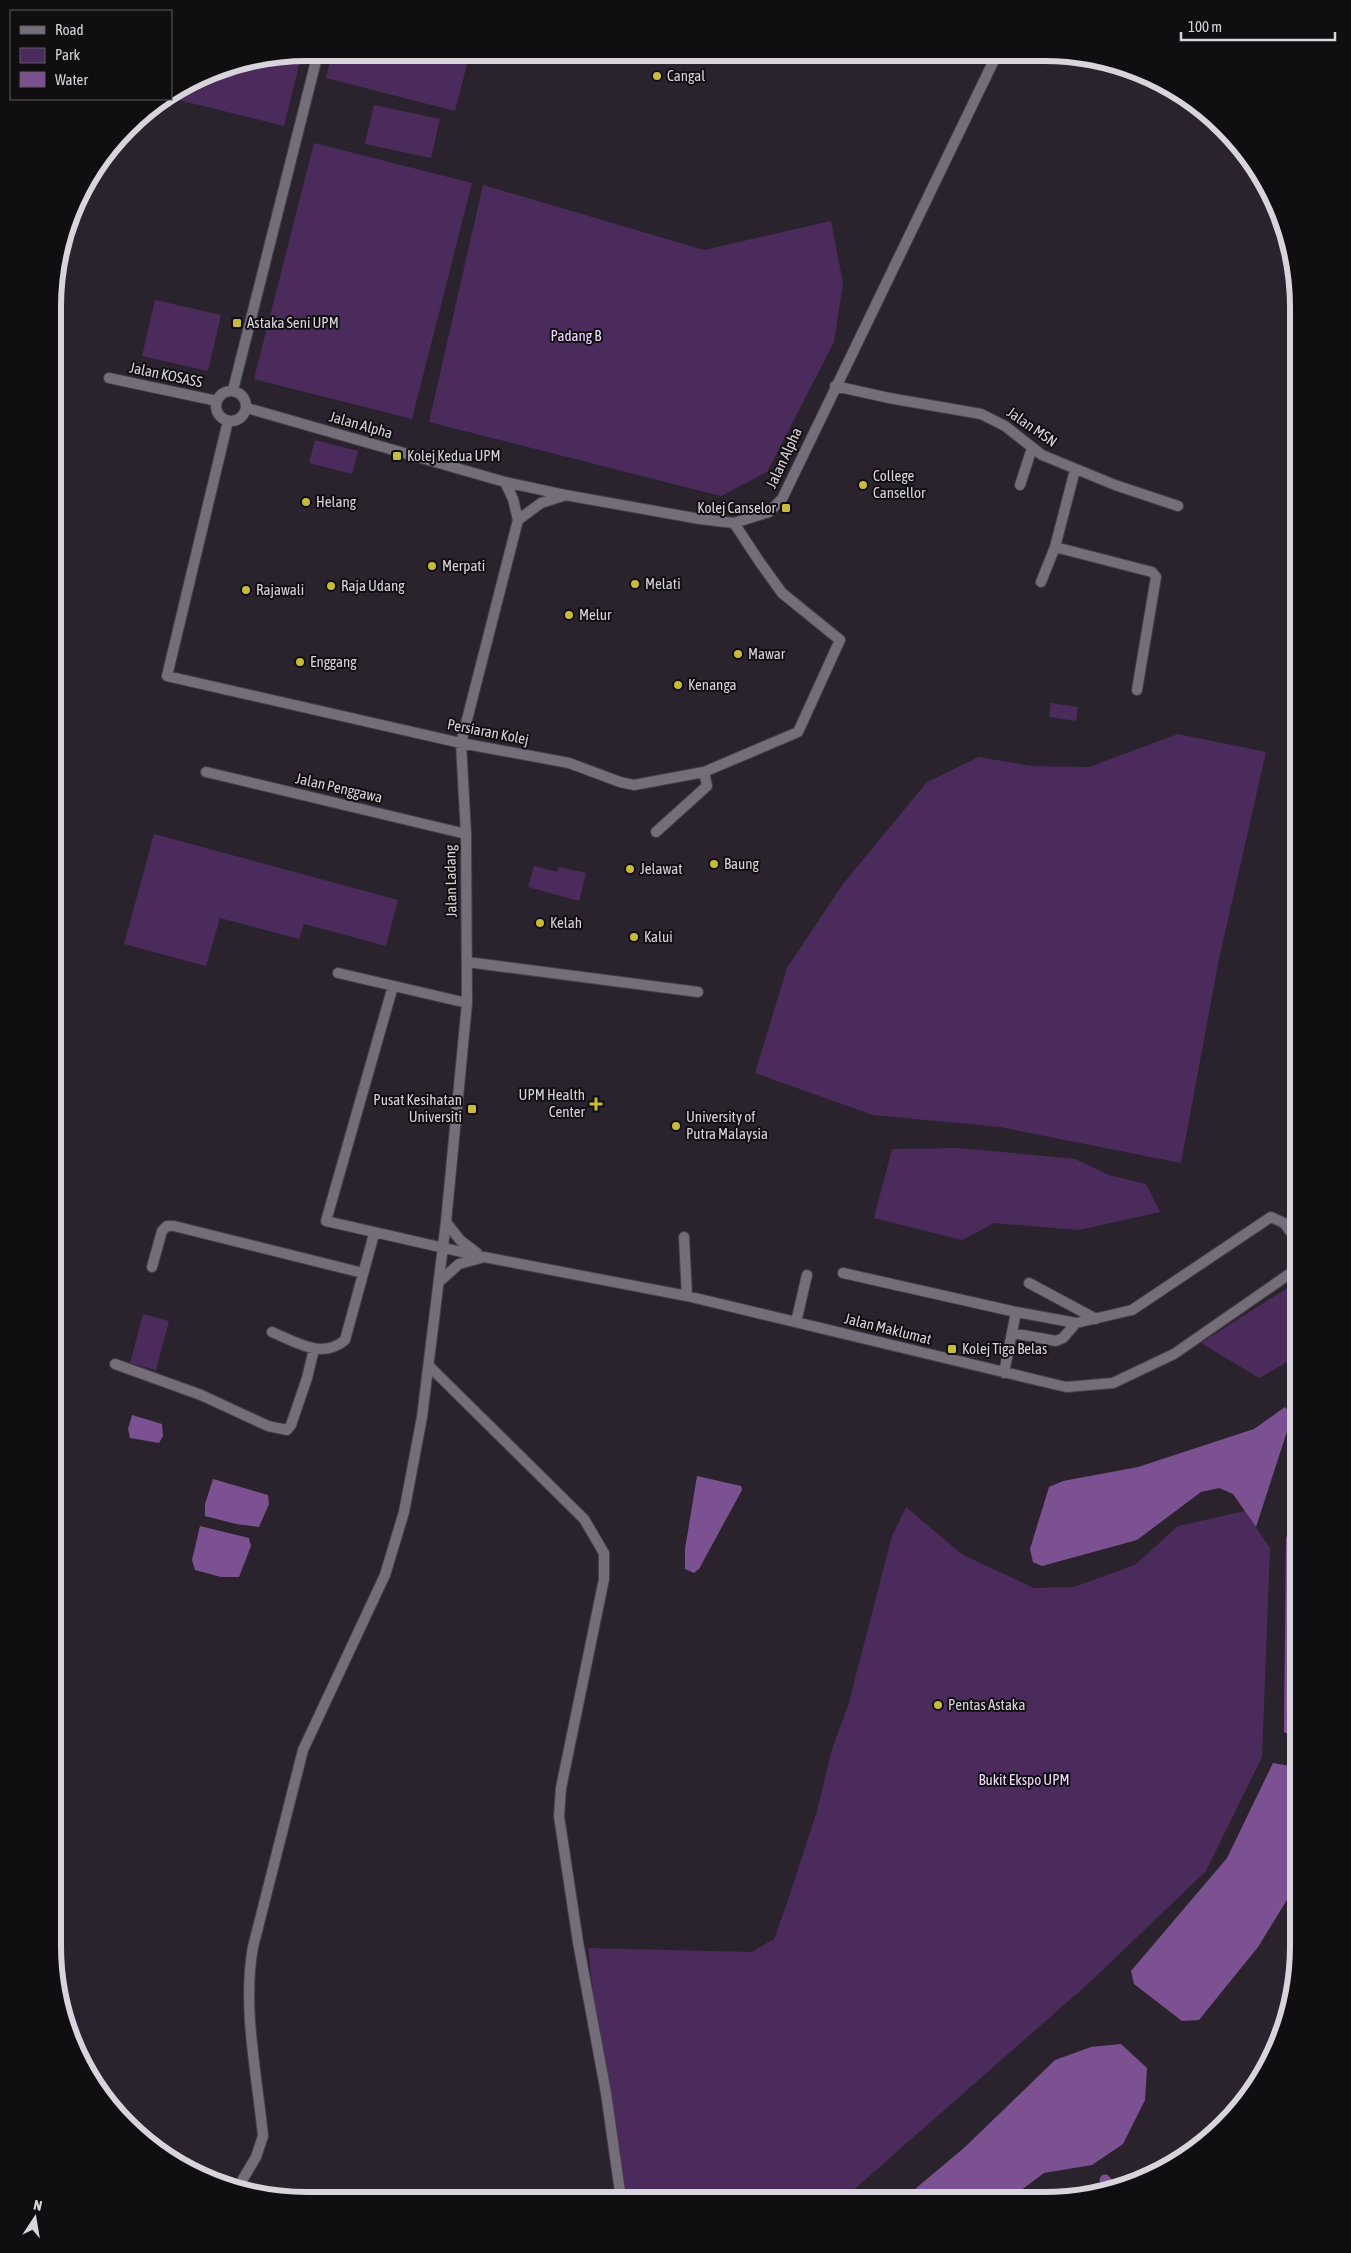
<svg xmlns="http://www.w3.org/2000/svg" width="1351" height="2253" font-family="'Asap Condensed',sans-serif">
  <style>
    .green { fill: #4b2b5b }
    .water { fill: #7c5192 }
    .lines { fill: none; stroke-linecap: round; stroke-linejoin: round }
    .canal { stroke: #7c5192; stroke-width: 11 }
    .street-casing { stroke: #454049; stroke-width: 12 }
    .street { stroke: #756d7a; stroke-width: 10 }
    .poi-dot { fill: #c8bb3b; stroke: #110e12; stroke-width: 2 }
    .labels { text-anchor: middle; stroke-width: 4; stroke-linejoin: round; paint-order: stroke }
    .poi-label { font-size: 15px; fill: #d8d4db; stroke: #110e12; text-anchor: start }
    .park-label { font-size: 15px; fill: #f0d8fe; stroke: #110e12 }
    .street-label { font-size: 15px; fill: #d8d4db; stroke: #110e12 }
    .rim { fill: none; stroke: #d8d4db; stroke-width: 6 }
  </style>
  <rect width="100%" height="100%" fill="#2a232e"/>
  <path class="green" d="M302,53l-18,73 -113,-28v-2l39,-24z
    M332,53h138l-15,58 -129,-33z
    M374,105l66,14 -9,39 -66,-14z
    M314,143l158,40 -60,236 -158,-40z
    M483,185l221,65 127,-29 12,62 -9,59 -67,130 -46,24 -292,-74z
    M155,300l66,15 -13,56 -66,-15z
    M315,440l43,11 -6,23 -43,-11z
    M1051,703l27,4 -2,14 -27,-4z
    M1178,734l88,18 -47,207 -38,204 -181,-36 -127,-12 -118,-42 32,-105 56,-84 84,-102 52,-25 52,9 58,1z
    M154,834l244,66 -12,46 -82,-22 -5,15 -79,-21 -14,48 -82,-22z
    M534,866l23,6 2,-5 27,6 -7,28 -51,-14z
    M960,1148l115,11 34,16 37,9 14,28 -81,18 -85,-7 -32,17 -88,-22 18,-69z
    M1298,1281v75l-39,22 -58,-35z
    M143,1314l26,7 -13,49 -26,-7z
    M906,1507l57,48 71,33 40,-1 61,-22 43,-39 67,-15 25,37 -8,209 -56,114 -116,111 -248,218 -225,-1 -29,-251 164,4 22,-13 12,-33 31,-95 15,-62 16,-43 44,-170z"/>
  <path class="water" d="M1285,1407l7,9 -36,111 -23,-33 -14,-6 -18,4 -64,48 -95,26 -9,-4 -3,-13 19,-62 14,-6 75,-14 116,-38z
    M132,1415l30,9 1,12 -4,7 -29,-5 -2,-9z
    M697,1476l44,10 1,4 -43,79 -5,4 -9,-4v-20z
    M213,1479l55,16 1,9 -10,23 -23,-3 -31,-8v-12z
    M1298,1492v247l-14,-7 2,-193z
    M200,1526l49,12 2,8 -12,31h-18l-26,-7 -3,-10z
    M1273,1763l22,4 3,2v113l-40,65 -59,73 -17,1 -48,-37 -3,-13 96,-113z
    M1121,2044l26,24 -2,32 -22,44 -31,21 -48,8 -36,27h-106l63,-53 90,-87 36,-13z"/>
  <g class="lines">
    <path class="canal" d="M1105,2180l6,7"/>
    <defs>
      <path id="street" d="M109,378l108,23
        M835,386l54,12 92,16 24,12 37,29 73,30 63,21
        M233,390l85,-337
        M216 406a15 15 0 1 1 30 0a15 15 0 1 1-30 0Z
        M247,408l258,74 60,13 135,24 34,4 35,-11 13,-13 215,-445
        M228,421l-61,255 294,67 108,20 51,19 14,3 70,-13 94,-40 42,-92 -58,-47 -23,-32 -25,-38
        M1020,485l12,-37
        M518,520l23,-17 22,-7
        M1055,547l97,25 4,5 -19,113
        M1041,582l14,-35 20,-77
        M206,772l260,62
        M656,832l51,-46 -3,-14
        M467,962l231,30
        M338,973l129,30
        M393,986l-67,235 158,36 203,39 379,91 47,-4 61,-29 124,-86
        M446,1222l14,18 17,13
        M684,1237l3,59
        M152,1267l10,-36 5,-5h7l189,47
        M843,1273l173,39
        M439,1282l20,-18 22,-6
        M1029,1283l67,36
        M796,1322l11,-47
        M272,1332c24,10 50,28 73,8l29,-106
        M1012,1333l44,8 7,-3 13,-15
        M115,1364l86,31 67,31 19,4 4,-5 16,-47 7,-29
        M429,1366l155,153 20,34v26l-43,209 -2,28 19,126 28,151 15,106
        M1004,1373l12,-61 60,11 56,-13 139,-93 13,6 14,19
        M237,2189l19,-32 7,-21c-6,-61 -21,-129 -10,-189l50,-197 82,-175 19,-63 18,-95 24,-195 21,-219 -1,-169 -5,-91 57,-223 -5,-21 -8,-17"/>
    </defs>
    <use href="#street" class="street-casing"/>
    <use href="#street" class="street"/>
  </g>
  <g class="poi-dot">
    <circle cx="657" cy="76" r="5"/>
    <rect x="232" y="318" width="10" height="10" rx="2.5"/>
    <rect x="392" y="451" width="10" height="10" rx="2.5"/>
    <circle cx="863" cy="485" r="5"/>
    <circle cx="306" cy="502" r="5"/>
    <rect x="781" y="503" width="10" height="10" rx="2.5"/>
    <circle cx="432" cy="566" r="5"/>
    <circle cx="635" cy="584" r="5"/>
    <circle cx="331" cy="586" r="5"/>
    <circle cx="246" cy="590" r="5"/>
    <circle cx="569" cy="615" r="5"/>
    <circle cx="738" cy="654" r="5"/>
    <circle cx="300" cy="662" r="5"/>
    <circle cx="678" cy="685" r="5"/>
    <circle cx="714" cy="864" r="5"/>
    <circle cx="630" cy="869" r="5"/>
    <circle cx="540" cy="923" r="5"/>
    <circle cx="634" cy="937" r="5"/>
    <path d="M593.5 1096.5h5v5h5v5h-5v5h-5v-5h-5v-5h5z"/>
    <rect x="467" y="1104" width="10" height="10" rx="2.5"/>
    <circle cx="676" cy="1126" r="5"/>
    <rect x="947" y="1344" width="10" height="10" rx="2.5"/>
    <circle cx="938" cy="1705" r="5"/>
  </g>
  <g class="labels">
    <g class="poi-label">
      <text x="667" y="81">Cangal</text>
      <text x="247" y="328">Astaka Seni UPM</text>
      <text x="407" y="461">Kolej Kedua UPM</text>
      <text x="873" y="481">College<tspan x="873" dy="17">Cansellor</tspan></text>
      <text x="316" y="507">Helang</text>
      <text x="776" y="513" text-anchor="end">Kolej Canselor</text>
      <text x="442" y="571">Merpati</text>
      <text x="645" y="589">Melati</text>
      <text x="341" y="591">Raja Udang</text>
      <text x="256" y="595">Rajawali</text>
      <text x="579" y="620">Melur</text>
      <text x="748" y="659">Mawar</text>
      <text x="310" y="667">Enggang</text>
      <text x="688" y="690">Kenanga</text>
      <text x="724" y="869">Baung</text>
      <text x="640" y="874">Jelawat</text>
      <text x="550" y="928">Kelah</text>
      <text x="644" y="942">Kalui</text>
      <text x="585" y="1100" text-anchor="end">UPM Health<tspan x="585" dy="17">Center</tspan></text>
      <text x="462" y="1105" text-anchor="end">Pusat Kesihatan<tspan x="462" dy="17">Universiti</tspan></text>
      <text x="686" y="1122">University of<tspan x="686" dy="17">Putra Malaysia</tspan></text>
      <text x="962" y="1354">Kolej Tiga Belas</text>
      <text x="948" y="1710">Pentas Astaka</text>
    </g>
    <g class="park-label">
      <text x="576" y="341">Padang B</text>
      <text x="1024" y="1785">Bukit Ekspo UPM</text>
    </g>
    <g class="street-label">
      <text transform="translate(166 375) rotate(12)" y="5">Jalan KOSASS</text>
      <text transform="translate(361 425) rotate(16)" y="5">Jalan Alpha</text>
      <text transform="translate(1032 427) rotate(35)" y="5">Jalan MSN</text>
      <text transform="translate(784 458) rotate(-65)" y="5">Jalan Alpha</text>
      <text transform="translate(488 732) rotate(11)" y="5">Persiaran Kolej</text>
      <text transform="translate(339 788) rotate(13)" y="5">Jalan Penggawa</text>
      <text transform="translate(451 881) rotate(-91)" y="5">Jalan Ladang</text>
      <text transform="translate(888 1329) rotate(14)" y="5">Jalan Maklumat</text>
    </g>
  </g>
  <path d="M0 0H1351V2253H0ZM307 61H1044A246 246 0 0 1 1290 307V1946A246 246 0 0 1 1044 2192H307A246 246 0 0 1 61 1946V307A246 246 0 0 1 307 61Z" fill="#110e12" fill-rule="evenodd"/>
  <path class="rim" d="M307 61H1044A246 246 0 0 1 1290 307V1946A246 246 0 0 1 1044 2192H307A246 246 0 0 1 61 1946V307A246 246 0 0 1 307 61Z"/>
  <rect x="10" y="10" width="162" height="90" fill="#110e12" stroke="#615d62"/>
  <rect x="20" y="26" width="25" height="8" fill="#756d7a" stroke="#615d62"/>
  <text x="55" y="35" font-size="15" fill="#d8d4db">Road</text>
  <rect x="20" y="48" width="25" height="15" fill="#4b2b5b" stroke="#615d62"/>
  <text x="55" y="60" font-size="15" fill="#d8d4db">Park</text>
  <rect x="20" y="72" width="25" height="15" fill="#7c5192" stroke="#615d62"/>
  <text x="55" y="85" font-size="15" fill="#d8d4db">Water</text>
  <g transform="translate(35 2218) rotate(12)" stroke="#110e12" stroke-width="4" paint-order="stroke">
  <path d="M0-4L9 19L0 12L-9 19Z" fill="#d8d4db"/>
  <text y="-8" font-size="14" font-weight="bold" text-anchor="middle" fill="#d8d4db">N</text>
  </g>
  <path d="M1181 32v8h154v-8" fill="none" stroke="#d8d4db" stroke-width="2.5"/>
  <text x="1188" y="32" font-size="15" fill="#d8d4db" stroke="#110e12" stroke-width="4" paint-order="stroke">100 m</text>
</svg>
